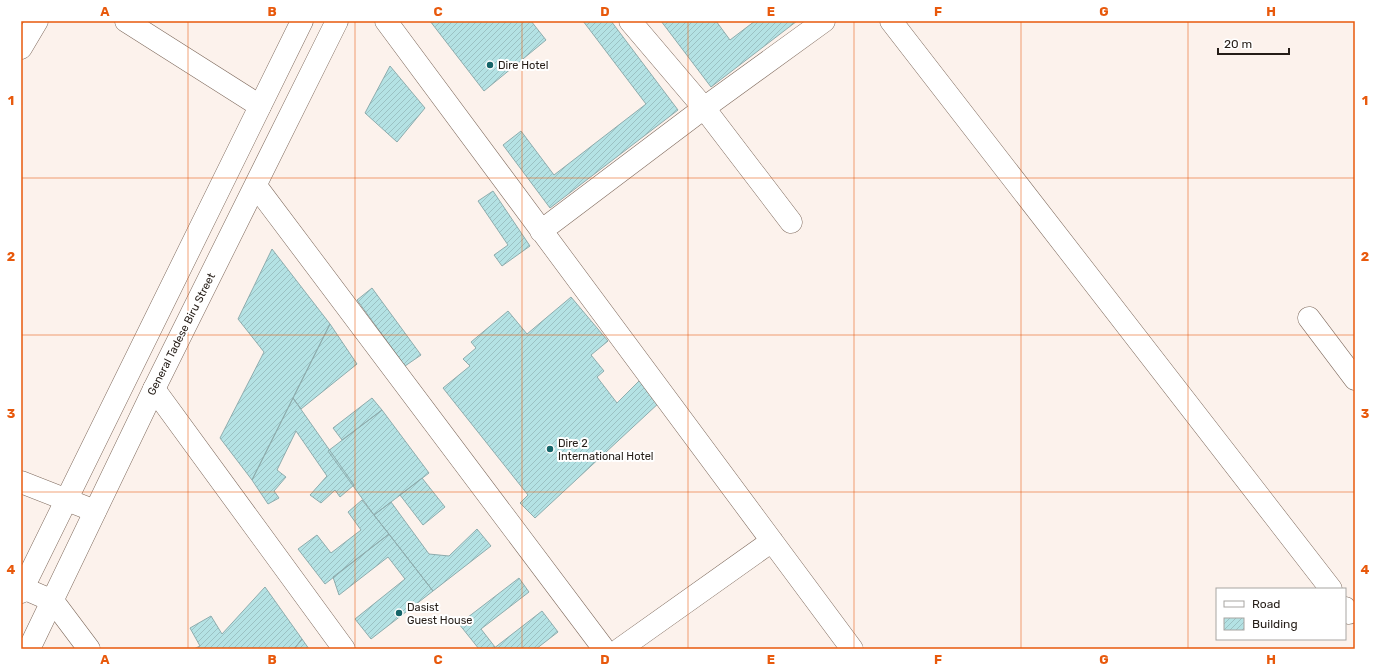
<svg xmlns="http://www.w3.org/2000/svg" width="1376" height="670" font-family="Rubik,sans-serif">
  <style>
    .building { fill: url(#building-hatch); stroke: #8eacad }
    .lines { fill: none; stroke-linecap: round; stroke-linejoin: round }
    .minor-casing { stroke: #7f6a5d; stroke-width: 23 }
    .major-casing { stroke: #7f6a5d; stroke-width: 23 }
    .minor { stroke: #fff; stroke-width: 22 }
    .major { stroke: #fff; stroke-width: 22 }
    .grid { fill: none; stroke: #e8590c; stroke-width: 1; stroke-opacity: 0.55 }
    .poi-dot { fill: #146468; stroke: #fff; stroke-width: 1.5 }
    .labels { text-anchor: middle; stroke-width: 4; stroke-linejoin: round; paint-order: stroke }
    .poi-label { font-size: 11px; fill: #251d17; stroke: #fff; text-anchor: start }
    .street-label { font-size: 11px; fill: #251d17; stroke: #fff }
    .neatline { fill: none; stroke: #e8590c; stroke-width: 1.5 }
    .grid-label { font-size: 13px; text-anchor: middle; font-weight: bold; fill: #e8590c }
  </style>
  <defs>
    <pattern id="building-hatch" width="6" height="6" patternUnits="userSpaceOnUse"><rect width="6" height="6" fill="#b4e2e4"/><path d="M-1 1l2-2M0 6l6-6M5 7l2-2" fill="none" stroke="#9bc1c3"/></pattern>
  </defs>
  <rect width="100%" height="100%" fill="#fcf2ec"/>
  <path class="building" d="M430,21h101l15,19 -62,51z
    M583,21h28l67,89 -128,98 -47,-63 18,-14 33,44 92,-71z
    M661,21h55l14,19 25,-19h42l-86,66z
    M390,66l35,42 -28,34 -32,-29z
    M493,191l37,55 -28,20 -8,-11 14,-10 -30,-44z
    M272,249l58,75 -78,156 -32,-42 44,-86 -26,-33z
    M372,288l49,67 -16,11 -48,-66z
    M571,297l37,44 -17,14 13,16 -7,6 20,26 24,-24 20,22 -126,117 -15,-15 8,-8 -85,-107 27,-22 -7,-7 13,-11 -5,-6 37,-31 19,23z
    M330,324l27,40 -56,45 -8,-11z
    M293,398l61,87 -14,12 -5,-7 -14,13 -11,-8 17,-19 -31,-45 -19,39 9,7 -12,14 5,7 -11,6 -16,-24z
    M372,398l10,12 -40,30 -9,-12z
    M382,410l47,63 -55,42 -46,-64z
    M422,478l23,29 -22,18 -23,-30z
    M362,500l27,34 -64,50 -27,-35 19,-14 14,18 30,-23 -13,-18z
    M391,502l38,52 20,2 28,-27 14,17 -58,45 -59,-76z
    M389,534l44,57 -62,48 -16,-20 50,-40 -17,-22 -49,38 -6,-18z
    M519,578l10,14 -48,37 14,18 -2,2h-14l-20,-25z
    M265,587l37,52 -8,10h-100l6,-3 -10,-18 21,-12 11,18z
    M542,611l16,21 -22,17h-43z
    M302,639l7,10h-15z"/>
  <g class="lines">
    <defs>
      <path id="minor" d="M126,21l134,85
        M386,21l466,628
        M630,21l74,87 87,114
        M891,21l440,568
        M21,48l16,-27
        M256,186l348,463
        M541,231l163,-123 120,-87
        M1309,318l46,61
        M154,389l190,260
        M21,482l74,29
        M23,588l30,13 36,48
        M1345,608l4,5
        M620,649l152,-108"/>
      <path id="major" d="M21,592l281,-571
        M29,649l125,-260 183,-368"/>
    </defs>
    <use href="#minor" class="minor-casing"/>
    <use href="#major" class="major-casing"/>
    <use href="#minor" class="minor"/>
    <use href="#major" class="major"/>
  </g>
  <path class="grid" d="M188,21v628M355,21v628M522,21v628M688,21v628M854,21v628M1021,21v628M1188,21v628M21,178h1334M21,335h1334M21,492h1334"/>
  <g class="poi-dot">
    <circle cx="490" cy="65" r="4"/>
    <circle cx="550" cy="449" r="4"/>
    <circle cx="399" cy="613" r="4"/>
  </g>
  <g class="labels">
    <g class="poi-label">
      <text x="498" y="69">Dire Hotel</text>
      <text x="558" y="447">Dire 2<tspan x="558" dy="13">International Hotel</tspan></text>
      <text x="407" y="611">Dasist<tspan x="407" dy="13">Guest House</tspan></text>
    </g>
    <g class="street-label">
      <text transform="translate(181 334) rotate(-63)" y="4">General Tadese Biru Street</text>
    </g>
  </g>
  <rect width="1376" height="670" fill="none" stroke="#ffffff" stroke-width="44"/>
  <rect x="1216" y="588" width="130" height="52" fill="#ffffff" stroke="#a8a5a2"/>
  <rect x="1224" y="601" width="20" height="6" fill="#ffffff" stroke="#a8a5a2"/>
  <text x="1252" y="608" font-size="12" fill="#251d17">Road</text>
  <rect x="1224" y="618" width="20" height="12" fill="url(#building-hatch)" stroke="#a8a5a2"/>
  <text x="1252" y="628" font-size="12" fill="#251d17">Building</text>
  <path d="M1218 48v6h71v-6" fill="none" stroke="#251d17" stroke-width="2"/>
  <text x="1224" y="48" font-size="12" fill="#251d17" stroke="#ffffff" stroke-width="3" paint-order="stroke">20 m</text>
  <rect x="22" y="22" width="1332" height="626" class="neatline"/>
  <g class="grid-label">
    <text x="105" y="16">A</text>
    <text x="272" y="16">B</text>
    <text x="438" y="16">C</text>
    <text x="605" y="16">D</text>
    <text x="771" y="16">E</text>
    <text x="938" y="16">F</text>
    <text x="1104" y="16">G</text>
    <text x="1271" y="16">H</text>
    <text x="11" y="105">1</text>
    <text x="1365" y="105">1</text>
    <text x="11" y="261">2</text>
    <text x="1365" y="261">2</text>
    <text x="11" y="418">3</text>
    <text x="1365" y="418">3</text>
    <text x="11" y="574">4</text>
    <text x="1365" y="574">4</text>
    <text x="105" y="664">A</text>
    <text x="272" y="664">B</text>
    <text x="438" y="664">C</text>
    <text x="605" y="664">D</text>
    <text x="771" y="664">E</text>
    <text x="938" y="664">F</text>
    <text x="1104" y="664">G</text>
    <text x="1271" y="664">H</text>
  </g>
</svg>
